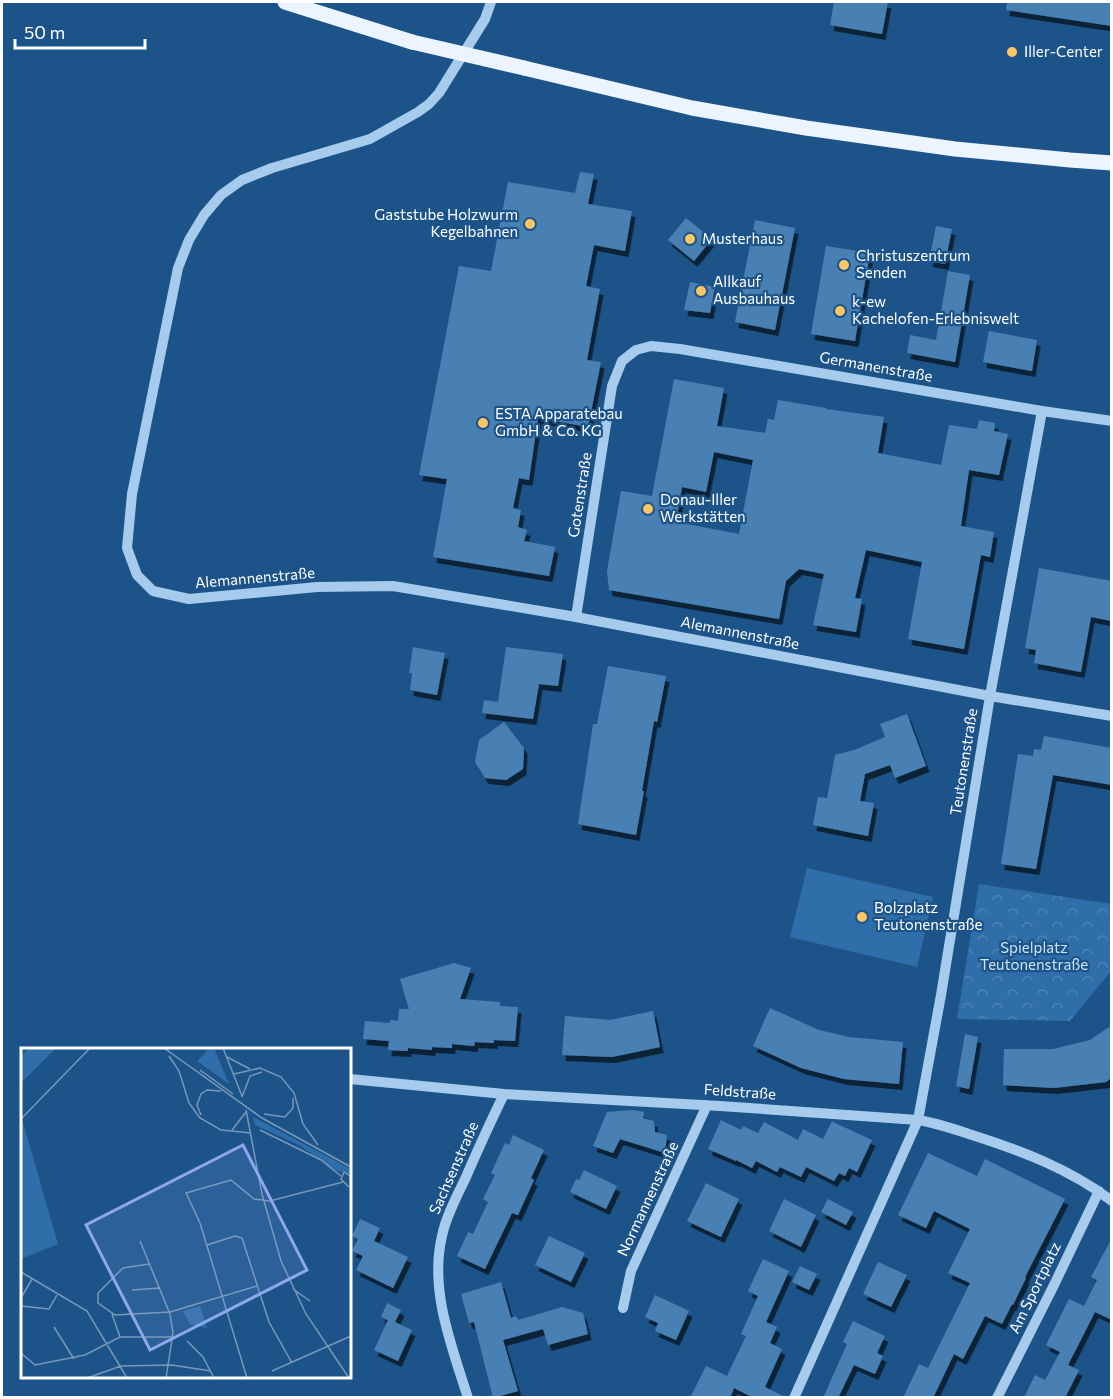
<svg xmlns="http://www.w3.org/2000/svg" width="1113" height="1399" font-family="Commissioner,sans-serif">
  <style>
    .forest { fill: url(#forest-crowns) }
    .pitch { fill: #2f6ea8 }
    .building { fill: #4980b4; fill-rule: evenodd; filter: url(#shadow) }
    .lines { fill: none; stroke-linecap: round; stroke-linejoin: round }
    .minor { stroke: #a7cbec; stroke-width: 10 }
    .major { stroke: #ecf5ff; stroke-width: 15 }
    .major-bridge { stroke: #ecf5ff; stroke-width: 15 }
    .poi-dot { fill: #fdc664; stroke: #1c548a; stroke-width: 2 }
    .labels { text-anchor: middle; stroke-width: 4.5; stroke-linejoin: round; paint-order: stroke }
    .poi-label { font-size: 15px; fill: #fff; stroke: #1c548a; text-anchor: start }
    .street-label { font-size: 15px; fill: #fff; stroke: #1c548a }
    .park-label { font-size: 15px; fill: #cce4f9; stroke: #1c548a }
    .inset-road { fill: none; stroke: #7798b9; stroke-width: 1.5 }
    .view { fill: #8ea6ec; fill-opacity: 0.15; stroke: #8ea6ec; stroke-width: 3 }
    .inset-edge { fill: none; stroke: #fff; stroke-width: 3 }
  </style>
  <defs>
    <pattern id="forest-crowns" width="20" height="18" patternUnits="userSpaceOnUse" patternTransform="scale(1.5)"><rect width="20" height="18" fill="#2f6ea8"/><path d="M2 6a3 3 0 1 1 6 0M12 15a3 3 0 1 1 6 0" fill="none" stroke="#4e84b5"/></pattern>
    <filter id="shadow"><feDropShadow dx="3.5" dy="6" stdDeviation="0" flood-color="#0009"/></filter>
  </defs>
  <rect width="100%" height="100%" fill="#1c548a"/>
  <path class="forest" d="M979,884l132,20v67l-41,50 -113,-2z"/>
  <path class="pitch" d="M807,868l126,29 -16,70 -127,-30z"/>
  <path class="building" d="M834,2h54l-6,32 -52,-9z
    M1007,2h105v24l-106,-16z
    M580,172l14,2 -6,30 44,7 -7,40 -31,-6 -8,41 14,3 -13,71 14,2 -13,65 -50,-9 -9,62 -10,-2 -6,30 8,2 -3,17 9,3 -3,11 31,6 -6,29 -116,-19 14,-78 -28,-4 40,-209 32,5 17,-89 67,11z
    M686,218l26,21 -18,22 -26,-21z
    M755,220l40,8 -20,102 -40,-8z
    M936,226l16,3 -7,35 -16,-3z
    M826,246l44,7 -15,88 -44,-7z
    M948,271l22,4 -15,87 -48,-9 3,-18 26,5z
    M690,282l25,5 -5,26 -26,-3z
    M989,331l48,9 -5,31 -49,-9z
    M674,379l50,9 -7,38 48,7 3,-14 6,1 4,-20 48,8v1l58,8 -6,36 63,12 8,-40 28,4 2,-9 16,3 -1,8 14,3 -9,41 -30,-5 -8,56 33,6 -4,25 -9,-2 -17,94 -56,-10 14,-77 -56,-12 -11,48 7,1 -6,33 -43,-7 11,-51 -25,-5 -13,12 -7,38 -170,-29 -2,-19 14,-80 31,5zM714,452l39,8 -14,74 -63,-12 6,-35 24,5z
    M1039,568l73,13v40l-21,-4 -10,55 -47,-9 2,-13 -11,-2z
    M413,647l32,6 -8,42 -27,-5 2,-17h-3z
    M506,647l57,7 -5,32 -19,-2 -6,35 -51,-6 2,-13 14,2z
    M608,666l58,10 -9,46 -3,-1 -12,70h2l-8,44 -58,-11 15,-100h4z
    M907,714l19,52 -31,12 -5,-13 -25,9 -5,27 14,2 -6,33 -55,-11 5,-28 9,1 8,-43 19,-5 31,-13 -5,-13z
    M504,722l20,26 -1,21 -17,11 -21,-2 -10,-16 4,-22z
    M1044,736l68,12v37l-59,-10 -17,94 -35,-5 17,-110 15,2 1,-7 7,1z
    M454,963l17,5 -11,31 40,3v4l18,1 -3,34 -21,-1v3l-19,-1 -1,4 -22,-2v4l-20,-1v3l-24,-2v3l-20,-1 1,-9 -26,-2 2,-18 25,2v-3l8,1 1,-12h10l-9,-30z
    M770,1008l49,22 30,7 54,5 -4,42 -55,-5 -43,-11 -48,-22z
    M653,1011l7,36 -48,10 -50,-2 3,-39 45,4z
    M1112,1025v52l-6,5 -52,6 -51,-3 1,-36h49l37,-9z
    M965,1034l13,3 -9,52 -13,-3z
    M633,1110l11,2 -1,6 11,3 1,11 12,3 -2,18 -45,-14 -7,14 -20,-7 14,-34z
    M721,1120l20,10 2,-4 15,7 6,-11 34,18 5,-11 20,10 9,-18 1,1 39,18 -15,32 -8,-4 -4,8 -6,-3 -5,8 -28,-14 -5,10 -21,-10 -3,5 -21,-11 -4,7 -16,-8v1l-28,-12z
    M513,1135l31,15 -13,28 3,2 -16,35 -6,-2 -27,56 -28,-13 11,-24 5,2 15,-32 -5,-3 12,-24 -4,-2 14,-30 4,2z
    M928,1153l49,23 8,-17 80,40 -40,78 1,1 -13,27 -1,-1 -10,20 -17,-8 -22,43 -9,-5 -21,44h-30l16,-34 9,4 42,-85 -22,-10 22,-44 -36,-18 -8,17 -28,-13z
    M584,1170l33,16 -11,23 -36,-17 6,-13 3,1z
    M706,1183l33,16 -18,38 -34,-16z
    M784,1199l32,16 -15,32 -32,-16z
    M828,1199l25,13 -7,13 -25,-13z
    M360,1219l20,9 -6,13 34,16 -15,31 -37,-18 7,-14 -11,-5 6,-12 -6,-3z
    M549,1236l36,17 -14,29 -36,-17z
    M1112,1238v82l-17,-8 -27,53 11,5 -14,28h-41l11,-23 10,5 15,-28 -14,-7 23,-46 15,7 13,-26 -6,-3z
    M763,1259l26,12 -23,51 11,5 -7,16 12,6 -17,38 22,11h-33l-20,-10 -4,10h-40l16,-32 21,10 19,-40 -5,-2 17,-38 -10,-5z
    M878,1262l29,13 -16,32 -28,-13z
    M800,1266l17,8 -8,16 -17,-8z
    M501,1282l10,36 5,-2 2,4 44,-13 21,6 5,21 -40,11 -5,-16 -40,11 15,51 -25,7 -19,-76 -5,1 -8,-29z
    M655,1295l34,16 -13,29 -21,-9 3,-8 -13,-6z
    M387,1303l14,7 -6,12 17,8 -14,31 -24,-11 14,-30 -7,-3z
    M853,1321l32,15 -8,17 6,3 -8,18 -21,-9 -16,33h-15l24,-54 -4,-2z"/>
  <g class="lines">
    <path class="minor" d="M491,2l-6,17 -46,74 -10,11 -11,8 -48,27 -98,29 -30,12 -21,15 -17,20 -15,25 -11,28 -46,226 -5,54 10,27 16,16 36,8 128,-12 76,-1 183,31 414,79 122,20
      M576,617l36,-231 10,-25 14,-11 15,-4 29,3 362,62 70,10
      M350,1079l154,15 216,12 198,14c19,3 36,9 54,15 50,16 98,34 140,66
      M623,1308l8,-37 76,-166
      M468,1398c-16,-51 -39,-108 -26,-162 4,-20 15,-40 24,-59 12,-28 25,-56 38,-83
      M794,1398l124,-278 23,-125 49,-299 52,-285
      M997,1398l57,-113 45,-94"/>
    <path class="major" d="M285,2l127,40
      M524,68l168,40 114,20 149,21 115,11 42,3"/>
    <path class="major-bridge" d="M412,42l112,26"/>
  </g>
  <g class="poi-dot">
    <circle cx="1012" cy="52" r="6"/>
    <circle cx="530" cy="224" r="6"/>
    <circle cx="690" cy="239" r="6"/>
    <circle cx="844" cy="265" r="6"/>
    <circle cx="701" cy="291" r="6"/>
    <circle cx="840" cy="311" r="6"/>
    <circle cx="483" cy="423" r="6"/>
    <circle cx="648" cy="509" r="6"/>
    <circle cx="862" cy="917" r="6"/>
  </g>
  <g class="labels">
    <g class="poi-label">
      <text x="1024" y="57">Iller-Center</text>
      <text x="518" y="220" text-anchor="end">Gaststube Holzwurm<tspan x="518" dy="17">Kegelbahnen</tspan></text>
      <text x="702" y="244">Musterhaus</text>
      <text x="856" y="261">Christuszentrum<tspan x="856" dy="17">Senden</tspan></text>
      <text x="713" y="287">Allkauf<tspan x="713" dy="17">Ausbauhaus</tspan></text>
      <text x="852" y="307">k-ew<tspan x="852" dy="17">Kachelofen-Erlebniswelt</tspan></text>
      <text x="495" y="419">ESTA Apparatebau<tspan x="495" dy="17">GmbH &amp; Co. KG</tspan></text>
      <text x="660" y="505">Donau-Iller<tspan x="660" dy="17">Werkstätten</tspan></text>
      <text x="874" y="913">Bolzplatz<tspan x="874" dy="17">Teutonenstraße</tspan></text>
    </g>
    <g class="street-label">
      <text transform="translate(876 367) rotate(10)" y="5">Germanenstraße</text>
      <text transform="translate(580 495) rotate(-81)" y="5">Gotenstraße</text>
      <text transform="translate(255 578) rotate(-5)" y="5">Alemannenstraße</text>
      <text transform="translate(740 633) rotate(11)" y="5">Alemannenstraße</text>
      <text transform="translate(964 762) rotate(-81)" y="5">Teutonenstraße</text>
      <text transform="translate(740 1092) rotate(4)" y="5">Feldstraße</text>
      <text transform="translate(454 1168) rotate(-66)" y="5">Sachsenstraße</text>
      <text transform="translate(648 1199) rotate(-65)" y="5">Normannenstraße</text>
      <text transform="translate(1035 1288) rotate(-64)" y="5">Am Sportplatz</text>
    </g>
    <g class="park-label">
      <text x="1034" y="953">Spielplatz<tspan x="1034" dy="17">Teutonenstraße</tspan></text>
    </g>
  </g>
  <g transform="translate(21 1048)">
    <rect width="330" height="330" fill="#1c548a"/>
    <path d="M8,0h27l-35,35v-27zM189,0h4l15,36 -32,-23z" fill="#2f6ea8"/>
    <path d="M232,69l98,52v5l-16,-4 -36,-25 -44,-20zM179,258l7,22 -17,-4 -7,-13z" fill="#2f6ea8"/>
    <path d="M1,71l36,125 -37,15v-139z" fill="#2f6ea8"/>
    <path class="inset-road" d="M143,0l98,70 89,49M202,0l19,48M148,8l10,15 10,32 11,15 21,12 30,3M206,9l23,12M179,22l33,24M213,26l26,-6 21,9 13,16 9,31 15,21M221,49l8,-21 12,-4M225,62l16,84 19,67 25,53 43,64M243,66l21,3 8,-9v-10M180,67l-4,-10 4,-11 6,-4 14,1M0,71l69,-71M211,82l14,-18M239,82l61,30 20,16M328,139l-8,-8 3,-7 6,4 1,18M119,193l30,73 3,19 -7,45M186,197l28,-9 7,2 27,84 23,41M128,216l-26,4 -25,25v10l17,12 55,-3 87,-26M0,224l66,39 40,67M272,241l17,12M111,242l28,-2M0,250l11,-19M0,258l28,3 9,-16M91,266l8,23M33,279l20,32M166,293l16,16 11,21M305,299l25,-11M0,305l14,12 50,-10 35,-18h52M251,323l54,-24M66,330l34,-12 51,-1 39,6M226,330l-47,-155 -14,-30 45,-13 23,19 16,2 73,-19"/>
    <path class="view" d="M222,97l64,125 -157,80 -64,-125z"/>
    <rect width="330" height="330" class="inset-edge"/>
  </g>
  <rect width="1113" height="1399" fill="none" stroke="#ffffff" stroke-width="6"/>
  <path d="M15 39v9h130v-9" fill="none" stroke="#ffffff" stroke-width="3"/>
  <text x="24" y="39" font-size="18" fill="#ffffff" stroke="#1c548a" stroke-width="4.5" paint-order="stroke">50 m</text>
</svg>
